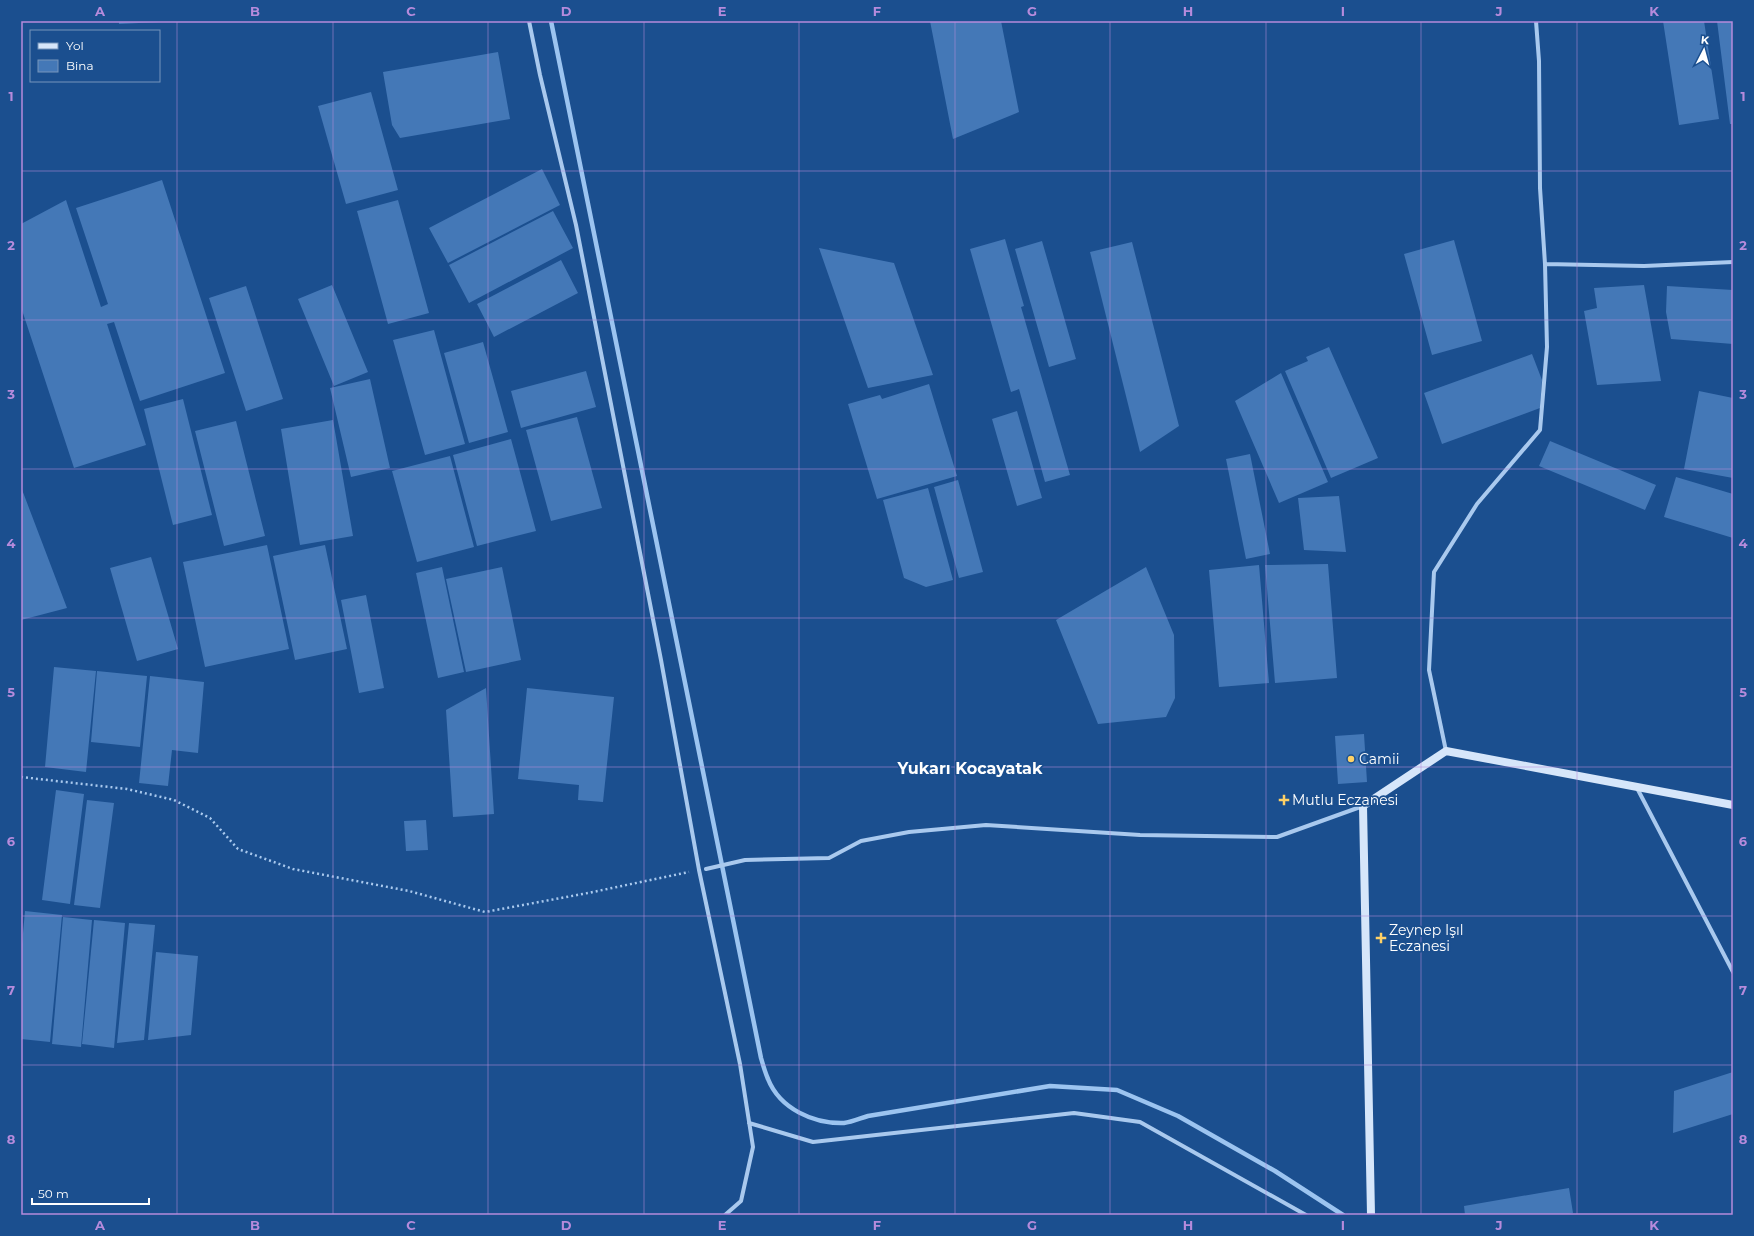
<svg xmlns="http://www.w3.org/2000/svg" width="1754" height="1236" font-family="Montserrat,sans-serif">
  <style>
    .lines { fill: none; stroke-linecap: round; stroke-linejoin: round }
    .stream { stroke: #9cc4f0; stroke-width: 4.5 }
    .building { fill: #4478b7 }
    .path { stroke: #a9c9ee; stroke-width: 2.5; stroke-dasharray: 2 3; stroke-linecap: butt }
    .street { stroke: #a9c9ee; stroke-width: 4 }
    .secondary { stroke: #d6e6fa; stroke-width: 8 }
    .grid { fill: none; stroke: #b68bdc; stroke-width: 1; stroke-opacity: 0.55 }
    .poi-dot { fill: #ffd166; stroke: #1b4f8f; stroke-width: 1.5 }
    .labels { text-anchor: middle; stroke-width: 3.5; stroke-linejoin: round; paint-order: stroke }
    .poi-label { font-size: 14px; fill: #fff; stroke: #1b4f8f; text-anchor: start }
    .quarter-label { font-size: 16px; font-weight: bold; fill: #fff; stroke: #1b4f8f }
    .neatline { fill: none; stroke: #b68bdc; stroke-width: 1.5 }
    .grid-label { font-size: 13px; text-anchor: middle; font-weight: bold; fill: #b68bdc }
  </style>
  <rect width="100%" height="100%" fill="#1b4f8f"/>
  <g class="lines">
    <path class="stream" d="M551,21l210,1037c2,7 4,14 7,21 12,30 46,45 76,44 8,-1 17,-5 24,-7l182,-30 67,4 61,26 97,55 68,44"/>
  </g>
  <path class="building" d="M119,21h40v1l-40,2z
    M930,21h71l18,91 -66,27z
    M1663,21h41l15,98 -40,6z
    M1717,21h16v103h-3z
    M498,52l12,67 -110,19 -8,-13 -9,-53z
    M371,92l27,98 -52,14 -28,-98z
    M542,169l18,36 -112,58 -19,-35z
    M162,180l63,193 -85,28 -26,-79 -7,2 39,121 -72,23 -53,-161v-83l45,-24 35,107 7,-3 -32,-96z
    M398,200l31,113 -41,11 -31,-113z
    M553,211l20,37 -104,55 -20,-38z
    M1005,239l19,67 -3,1 49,168 -25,7 -26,-93 -8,3 -41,-143z
    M1454,240l28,101 -50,14 -28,-101z
    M1042,241l34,118 -27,8 -34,-118z
    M1132,242l47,184 -39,26 -50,-200z
    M819,248l75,15 39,112 -65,13z
    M561,260l17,33 -84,44 -17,-33z
    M332,285l36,87 -34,14 -36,-87z
    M1644,285l17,96 -64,4 -13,-74 13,-3 -3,-20z
    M246,286l37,113 -37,12 -37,-113z
    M1667,286l66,4v54l-62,-5 -5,-27z
    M434,330l31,114 -40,11 -32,-115z
    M483,342l25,90 -39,11 -25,-90z
    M1329,347l49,111 -47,20 -46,-107 23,-10 -2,-4z
    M1532,354l10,26 -2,28 -98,36 -18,-51z
    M586,371l10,36 -75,21 -10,-37z
    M1281,373l47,109 -49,21 -44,-102z
    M370,379l20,89 -39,9 -21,-89z
    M929,384l28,92 -80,23 -29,-95 32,-9 2,4z
    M1699,391l34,7v80l-49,-9z
    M183,399l29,116 -39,10 -29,-116z
    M1017,411l25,87 -25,8 -25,-87z
    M577,417l25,91 -51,13 -25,-91z
    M333,420l20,116 -53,9 -19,-116z
    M236,421l29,115 -41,10 -29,-115z
    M511,439l25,92 -59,15 -24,-91z
    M1550,441l106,44 -11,25 -106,-44z
    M1250,454l20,100 -24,5 -20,-100z
    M450,456l24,91 -57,15 -25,-91z
    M1676,477l57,17v44l-69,-21z
    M958,480l25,92 -24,6 -25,-91z
    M21,487l46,121 -46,12z
    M928,488l25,92 -27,7 -22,-9 -21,-78z
    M1339,496l7,56 -42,-2 -6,-52z
    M267,545l22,104 -84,18 -22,-105z
    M325,545l22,104 -52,11 -22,-104z
    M151,557l27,92 -41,12 -27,-93z
    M1328,564l9,114 -62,5 -10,-118z
    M1259,565l10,118 -50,4 -10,-117z
    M442,567l22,105 -26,6 -22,-105z
    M502,567l19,93 -55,12 -20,-93z
    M1146,567l28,68 1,63 -9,19 -68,7 -42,-104z
    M366,595l18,93 -25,5 -18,-93z
    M54,667l42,4 -10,101 -41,-5z
    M97,671l50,5 -7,71 -49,-5z
    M150,676l54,6 -6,71 -26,-3 -4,36 -29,-3z
    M486,688l8,126 -41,3 -7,-107z
    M527,688l87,9 -11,105 -25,-2 1,-15 -61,-6z
    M1364,734l3,48 -29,2 -3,-48z
    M56,790l28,4 -14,110 -28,-4z
    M87,800l27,3 -14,105 -26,-3z
    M426,820l2,30 -22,1 -2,-30z
    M25,911l37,4 -12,127 -29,-3v-84z
    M63,917l29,3 -11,127 -29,-3z
    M94,920l31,3 -11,125 -32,-4z
    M129,923l26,2 -11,115 -27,3z
    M156,952l42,4 -7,79 -43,5z
    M1733,1072v42l-60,19 1,-42z
    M1569,1188l4,25 -8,2h-100l-1,-9z"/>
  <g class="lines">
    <path class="path" d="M21,777l106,12 47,11 36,18 28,31 55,20 116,22 76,21 103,-19 101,-21"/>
    <path class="street" d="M529,21l11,54 36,150 85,435 38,210 41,194 13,83 -12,54 -16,14
      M1545,264l99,2 89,-4
      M1446,751l-17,-81 5,-98 43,-68 63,-74 7,-83 -2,-83 -5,-76 -1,-127 -3,-40
      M1637,788l96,184
      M706,869l39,-9 84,-2 32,-17 48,-9 77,-7 154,10 137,2 86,-31
      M749,1123l64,19 261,-29 66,9 166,93"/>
    <path class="secondary" d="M1371,1215l-8,-409 83,-55 287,54"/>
  </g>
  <path class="grid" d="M177,21v1194M333,21v1194M488,21v1194M644,21v1194M799,21v1194M955,21v1194M1110,21v1194M1266,21v1194M1421,21v1194M1577,21v1194M21,171h1712M21,320h1712M21,469h1712M21,618h1712M21,767h1712M21,916h1712M21,1065h1712"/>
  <g class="poi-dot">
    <circle cx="1351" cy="759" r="4"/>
    <path d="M1282 794h4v4h4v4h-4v4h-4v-4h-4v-4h4z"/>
    <path d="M1379 932h4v4h4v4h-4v4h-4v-4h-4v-4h4z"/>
  </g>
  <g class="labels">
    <g class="poi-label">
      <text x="1359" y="764">Camii</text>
      <text x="1292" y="805">Mutlu Eczanesi</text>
      <text x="1389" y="935">Zeynep Işıl<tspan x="1389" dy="16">Eczanesi</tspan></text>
    </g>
    <g class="quarter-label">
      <text x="970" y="774">Yukarı Kocayatak</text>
    </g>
  </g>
  <rect width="1754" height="1236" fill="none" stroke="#1b4f8f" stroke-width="44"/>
  <rect x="30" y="30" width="130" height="52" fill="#1b4f8f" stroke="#7695bc"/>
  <rect x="38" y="43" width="20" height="6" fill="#d6e6fa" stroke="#7695bc"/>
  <text x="66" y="50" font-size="12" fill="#ffffff">Yol</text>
  <rect x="38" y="60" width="20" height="12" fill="#4478b7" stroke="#7695bc"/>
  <text x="66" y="70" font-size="12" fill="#ffffff">Bina</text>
  <g transform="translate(1704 50) rotate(6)" stroke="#1b4f8f" stroke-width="3" paint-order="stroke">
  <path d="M0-3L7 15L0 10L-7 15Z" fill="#ffffff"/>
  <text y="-6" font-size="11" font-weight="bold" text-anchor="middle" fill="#ffffff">K</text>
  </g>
  <path d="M32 1198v6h117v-6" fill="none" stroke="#ffffff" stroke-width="2"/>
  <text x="38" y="1198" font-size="12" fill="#ffffff" stroke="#1b4f8f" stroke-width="3" paint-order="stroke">50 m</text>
  <rect x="22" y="22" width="1710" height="1192" class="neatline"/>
  <g class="grid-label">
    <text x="100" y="16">A</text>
    <text x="255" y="16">B</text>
    <text x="411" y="16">C</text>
    <text x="566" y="16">D</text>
    <text x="722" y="16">E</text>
    <text x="877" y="16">F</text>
    <text x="1032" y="16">G</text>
    <text x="1188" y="16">H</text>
    <text x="1343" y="16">I</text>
    <text x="1499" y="16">J</text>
    <text x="1654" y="16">K</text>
    <text x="11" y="101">1</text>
    <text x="1743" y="101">1</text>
    <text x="11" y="250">2</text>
    <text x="1743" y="250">2</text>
    <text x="11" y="399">3</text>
    <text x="1743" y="399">3</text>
    <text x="11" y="548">4</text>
    <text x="1743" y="548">4</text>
    <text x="11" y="697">5</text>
    <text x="1743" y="697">5</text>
    <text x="11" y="846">6</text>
    <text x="1743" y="846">6</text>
    <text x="11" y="995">7</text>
    <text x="1743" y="995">7</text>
    <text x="11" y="1144">8</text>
    <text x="1743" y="1144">8</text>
    <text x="100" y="1230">A</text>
    <text x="255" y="1230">B</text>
    <text x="411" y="1230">C</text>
    <text x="566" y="1230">D</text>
    <text x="722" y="1230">E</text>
    <text x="877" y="1230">F</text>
    <text x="1032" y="1230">G</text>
    <text x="1188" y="1230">H</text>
    <text x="1343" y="1230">I</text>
    <text x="1499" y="1230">J</text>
    <text x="1654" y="1230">K</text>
  </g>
</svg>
